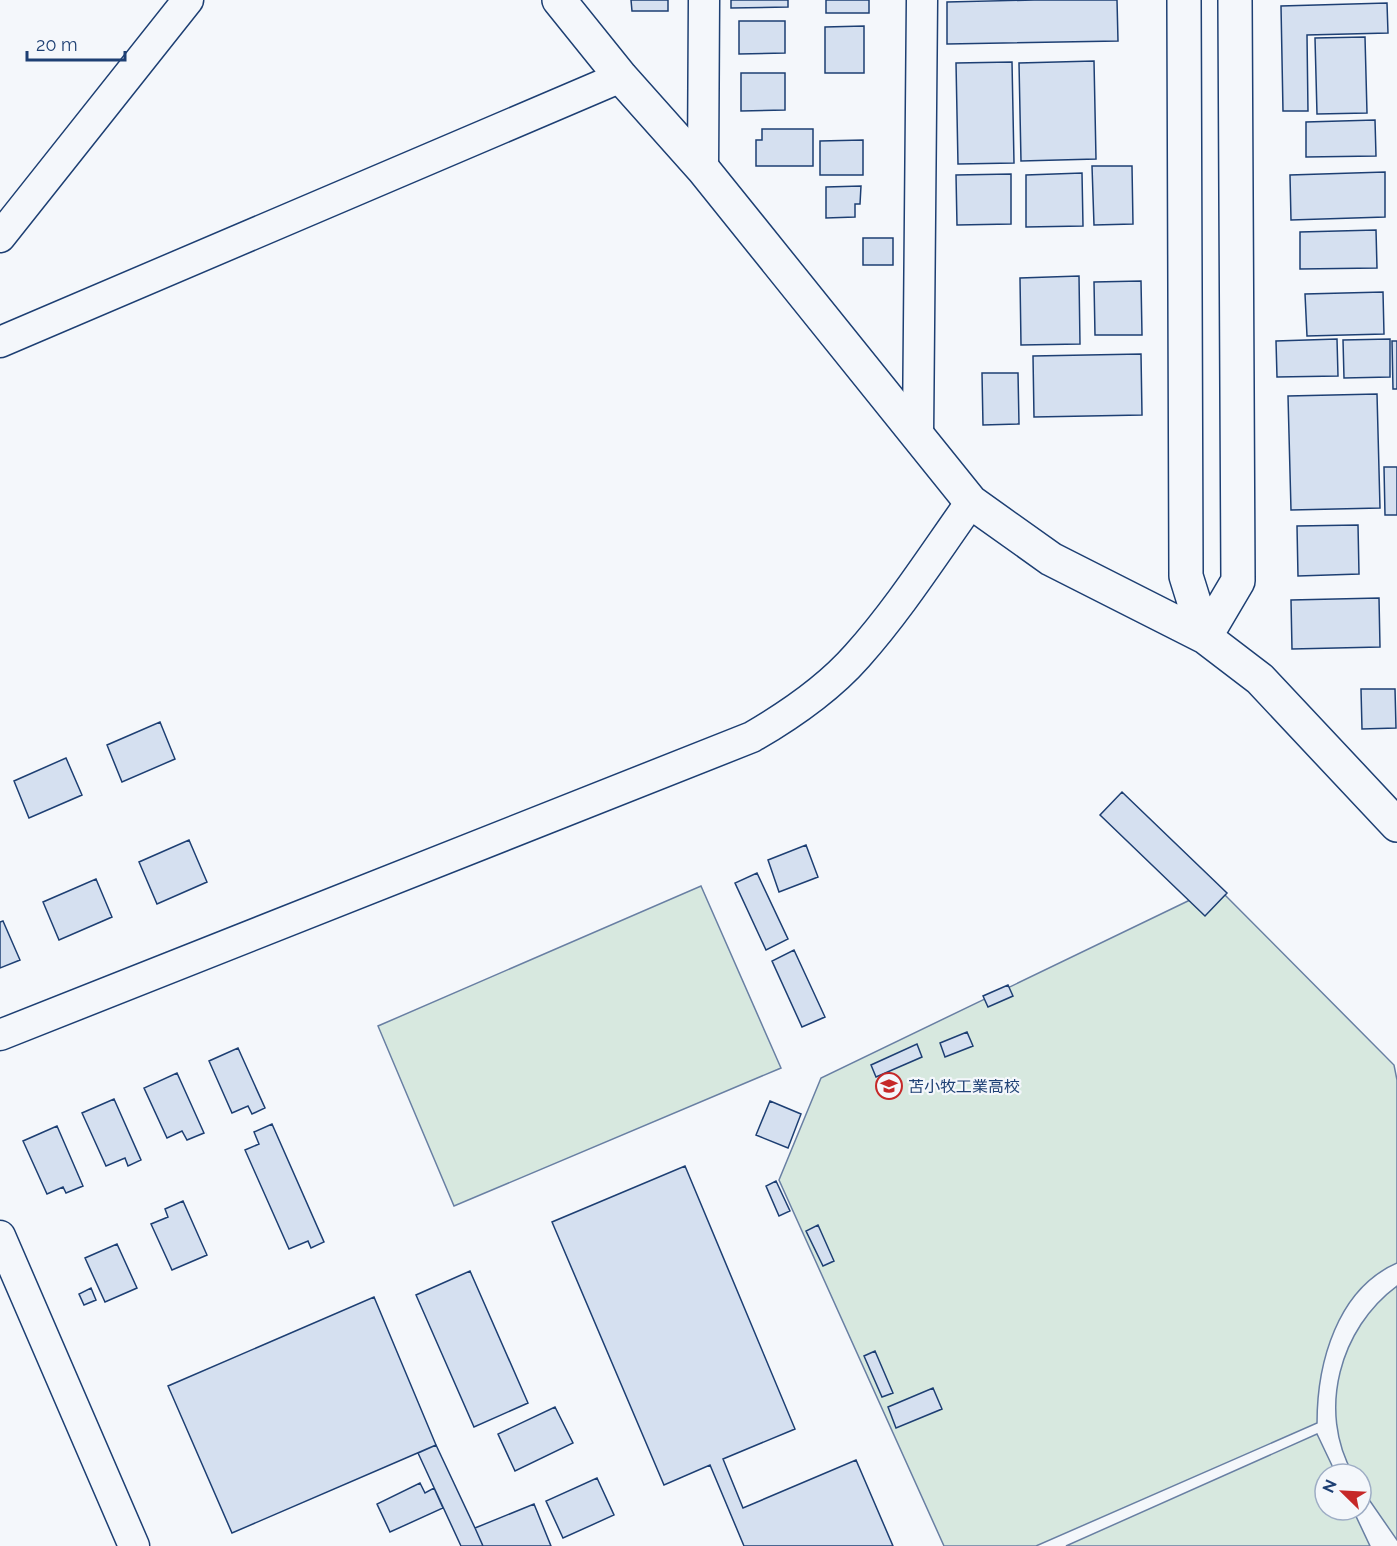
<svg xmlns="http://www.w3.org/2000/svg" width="1397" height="1546" font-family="Raleway,'Noto Sans JP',sans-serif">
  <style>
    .green { fill: #d7e8df; stroke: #687fa3; stroke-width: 1.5 }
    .building { fill: #d5e0f0; stroke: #1d3f73; stroke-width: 1.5 }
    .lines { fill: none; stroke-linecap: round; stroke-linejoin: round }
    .minor-casing { stroke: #1d3f73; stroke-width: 33 }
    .tertiary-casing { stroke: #1d3f73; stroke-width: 36 }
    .minor { stroke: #f4f7fb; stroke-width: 30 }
    .tertiary { stroke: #f4f7fb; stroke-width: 33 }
    .labels { text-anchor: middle; stroke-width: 4.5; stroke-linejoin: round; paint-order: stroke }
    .poi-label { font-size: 16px; fill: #1d3f73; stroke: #f4f7fb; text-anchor: start }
  </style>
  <rect width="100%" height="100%" fill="#f4f7fb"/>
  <path class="green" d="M701,886l80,182 -327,138 -76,-180z
    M1217,887l177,178 3,15v183c-60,26 -80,100 -80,160l-281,123h-92l-165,-366 42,-102z
    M1397,1286v254l-36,-52v-14h-8c-36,-63 -13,-146 44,-188z
    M1317,1434l19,40h-11v36h28l17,36h-304z"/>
  <path class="building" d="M631,0h37v11h-36z
    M731,0h57v7l-57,1z
    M826,0h43v13h-43z
    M1034,0h83l1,41 -171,3v-42z
    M1387,3l1,30 -81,2 1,76h-25l-2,-105z
    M739,21h46v32l-46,1z
    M864,26v47h-39v-46z
    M1365,37l2,76 -50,1 -2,-76z
    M1094,61l2,98 -75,2 -2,-98z
    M1012,62l2,101 -56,1 -2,-101z
    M741,73h44v37l-44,1z
    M1375,120l1,36 -70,1v-35z
    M762,129h51v37h-57v-26h6z
    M863,140v35h-43v-34z
    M1092,166h40l1,58 -39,1z
    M1385,172v45l-94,3 -1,-45z
    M1082,173l1,53 -57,1v-52z
    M1011,174v50l-54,1 -1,-50z
    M861,186l-1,18h-5v13l-29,1v-31z
    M1376,230l1,38 -77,1v-37z
    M863,238h30v27h-30z
    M1079,276l1,68 -59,1 -1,-67z
    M1141,281l1,54h-47l-1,-53z
    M1383,292l1,42 -77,2 -2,-42z
    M1337,339l1,37 -61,1 -1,-36z
    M1390,339v38l-46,1 -1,-38z
    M1392,341h5v48h-4z
    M1141,354l1,61 -108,2 -1,-61z
    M982,373h36l1,51 -36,1z
    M1377,394l3,114 -89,2 -3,-114z
    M1384,467h13v48h-12z
    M1358,525l1,49 -61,2 -1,-50z
    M1379,598l1,49 -88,2 -1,-49z
    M1361,689h34l1,39 -34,1z
    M160,722l15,37 -53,23 -15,-37z
    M66,758l16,37 -53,23 -15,-37z
    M1122,792l105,101 -22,23 -105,-101z
    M189,840l18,42 -50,22 -18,-42z
    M806,845l12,32 -39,15 -11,-32z
    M757,873l31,66 -22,11 -31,-67z
    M96,879l16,38 -53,23 -16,-38z
    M3,921l17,39 -20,8v-46z
    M794,950l31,67 -23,10 -30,-66z
    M1008,985l5,11 -25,11 -5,-11z
    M967,1032l6,14 -28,11 -5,-14z
    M917,1044l5,13 -46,20 -5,-12z
    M238,1048l27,60 -13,6 -4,-8 -16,7 -23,-52z
    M177,1073l27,60 -17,7 -5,-9 -15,7 -23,-50z
    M114,1099l27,61 -13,6 -3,-8 -19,8 -24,-53z
    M770,1101l31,13 -13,34 -32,-13z
    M272,1124l52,118 -13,6 -3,-7 -19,8 -44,-99 14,-6 -5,-12z
    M57,1126l26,60 -17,7 -3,-6 -16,7 -24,-53z
    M685,1166l110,263 -72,30 20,49 113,-48 37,86h-149l-34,-81 -46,20 -112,-263z
    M776,1181l14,30 -11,5 -13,-30z
    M183,1201l24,54 -35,15 -21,-46 17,-7 -3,-8z
    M818,1225l16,36 -11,5 -17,-35z
    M117,1244l20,44 -32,14 -20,-44z
    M470,1271l58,132 -54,24 -58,-132z
    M91,1288l5,12 -12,5 -5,-11z
    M374,1297l62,148 -204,88 -64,-147z
    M875,1351l18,42 -11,4 -18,-41z
    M933,1388l9,21 -46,19 -8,-21z
    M555,1407l18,36 -58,28 -17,-37z
    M436,1445l39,83 8,18h-22l-43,-93z
    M597,1478l17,37 -51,23 -17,-37z
    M420,1483l5,10 9,-5 9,20 -53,24 -13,-28z
    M534,1504l17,42h-68l-8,-18z"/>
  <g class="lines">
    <defs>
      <path id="minor" d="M703,169l1,-169
        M0,237l188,-237
        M0,342l621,-265
        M918,435l4,-435
        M0,1035l752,-298c38,-22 76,-48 105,-81 42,-47 77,-102 114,-154
        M0,1236l134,310"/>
      <path id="tertiary" d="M559,0l62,77 82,92 268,333 80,57 154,78 55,42 137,146
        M1184,0l2,576 19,61
        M1205,637l33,-56 -3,-581"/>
    </defs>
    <use href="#minor" class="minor-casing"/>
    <use href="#tertiary" class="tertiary-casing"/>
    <use href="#minor" class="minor"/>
    <use href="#tertiary" class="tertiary"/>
  </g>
  <defs>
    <symbol id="school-ring" viewBox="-11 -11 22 22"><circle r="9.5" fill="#f4f7fb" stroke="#c62828" stroke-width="1.5"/><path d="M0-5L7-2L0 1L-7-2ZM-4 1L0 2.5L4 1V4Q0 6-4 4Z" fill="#c62828"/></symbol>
  </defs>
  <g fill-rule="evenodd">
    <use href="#school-ring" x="874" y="1071" width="30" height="30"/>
  </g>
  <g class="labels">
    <g class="poi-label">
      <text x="908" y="1092">苫小牧工業高校</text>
    </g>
  </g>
  <g transform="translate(1343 1492) rotate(294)"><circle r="28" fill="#f4f7fb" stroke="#9eadc5" stroke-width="1.5"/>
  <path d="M0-4.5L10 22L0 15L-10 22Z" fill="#c62828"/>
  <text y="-9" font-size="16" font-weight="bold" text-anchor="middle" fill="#1d3f73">N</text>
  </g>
  <path d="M27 51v9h98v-9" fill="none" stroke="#1d3f73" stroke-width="3"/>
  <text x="36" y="51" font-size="18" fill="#1d3f73" stroke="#f4f7fb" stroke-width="4.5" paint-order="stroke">20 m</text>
</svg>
